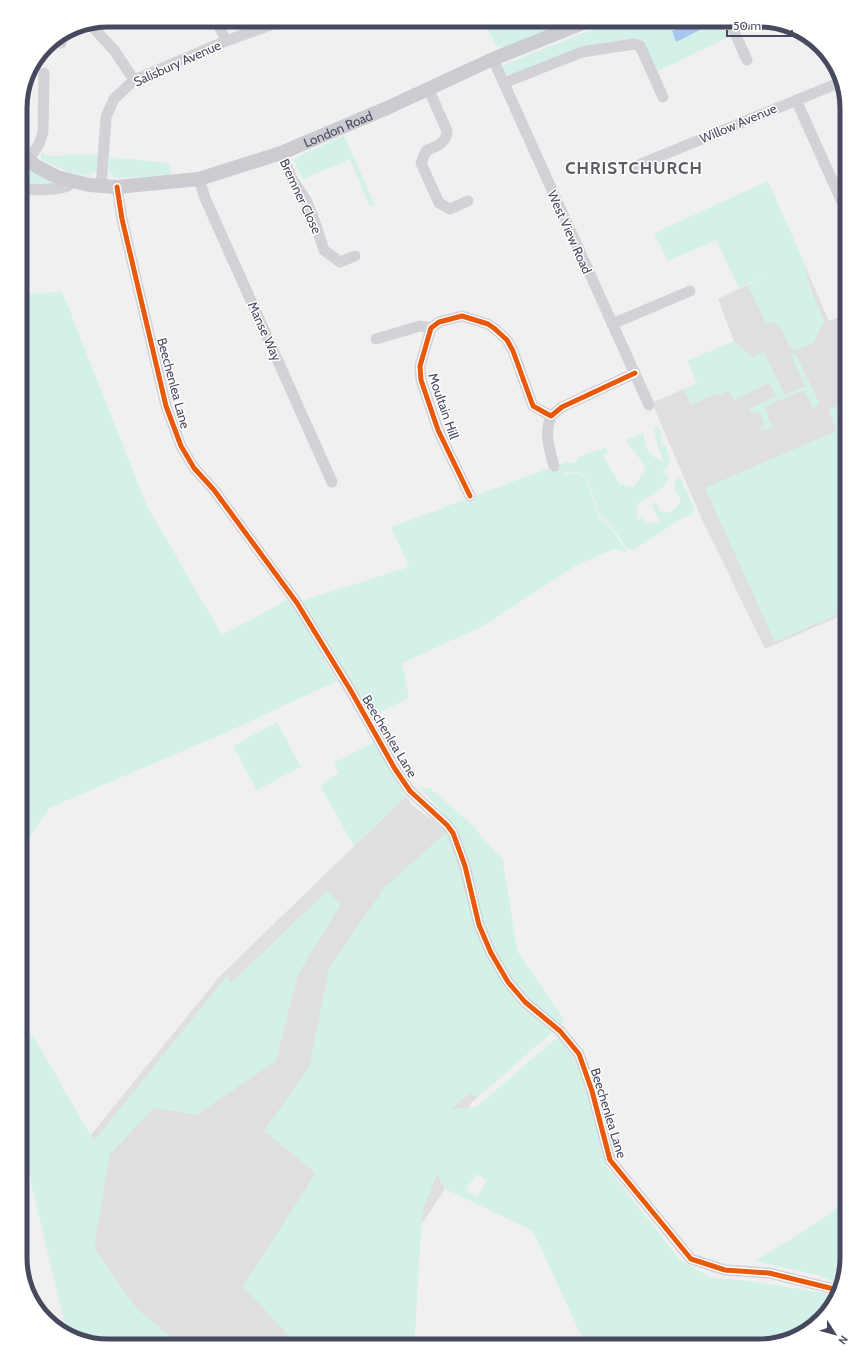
<svg xmlns="http://www.w3.org/2000/svg" width="867" height="1366" font-family="Cabin,sans-serif">
  <style>
    .education { fill: #dfdfe0 }
    .green { fill: #d4f1e9; fill-rule: evenodd }
    .water { fill: #a8c6ef }
    .lines { fill: none; stroke-linecap: round; stroke-linejoin: round }
    .minor { stroke: #d2d2d6; stroke-width: 11 }
    .major { stroke: #cbcbd1; stroke-width: 14 }
    .cycleway-casing { stroke: #fff; stroke-width: 8 }
    .cycleway { stroke: #e8590c; stroke-width: 5 }
    .labels { text-anchor: middle; stroke-width: 3; stroke-linejoin: round; paint-order: stroke }
    .street-label { font-size: 13px; fill: #474a5e; stroke: #fff }
    .district-label { font-size: 17px; font-weight: bold; letter-spacing: 1px; fill: #5c5c65; stroke: #fff }
    .rim { fill: none; stroke: #474a5e; stroke-width: 5 }
  </style>
  <rect width="100%" height="100%" fill="#f1f0f0"/>
  <path class="education" d="M802,259l27,62 18,-8v14l-4,3 4,8v275l-82,36 -65,-134 -48,-112 45,-20 -9,-22 46,-20 -16,-42z
    M406,796l7,10 35,25 105,200 -81,71 -35,71 8,16 -24,36 -7,121h-311l-52,-162 168,-207z"/>
  <path class="green" d="M484,20h6l9,4 19,-4h35l1,3 -7,8 -41,17 -10,-2z
    M616,20h109l6,16 -75,36 -13,-27 -28,-1 -4,-2 -17,3 -79,31 -9,-2 -3,-9z
    M344,135l31,70 -5,2 -20,-48 -47,20 -10,-20z
    M41,152l10,4 47,-2 -1,15 -8,7 -21,-4 -27,-13z
    M109,157l61,6 1,13 -57,2 -6,-9z
    M20,162l38,22 -38,2z
    M768,181l34,77 9,31 13,32 -11,22 -17,7 -6,-3 -12,-24 -13,-1 -17,-37 21,-11 -30,14 -23,-48 -48,21 -14,-28z
    M62,291l85,215 75,129 67,-36 48,82 -114,53 -174,74 -29,44v-557z
    M734,341l18,16 12,-5 21,43 20,-9 -14,-31 4,-2 24,49 -3,6 -3,1 -9,-19 -40,17 9,21 -12,2 -2,-2 6,-3 -6,-14 -8,3 -2,-5 27,-13 -7,-13 -35,17 -5,-10 -10,5 -1,-2 -27,12 -7,-16 13,-6 -9,-22z
    M847,401v209l-72,32 -70,-154 131,-57 -7,-21z
    M658,428l3,3v14l5,1 4,17 -7,9 6,7 -6,8 -25,17 -1,16 3,-2 4,1 2,4h11l3,-2 -8,-15 2,-3h3l2,8c9,5 15,-1 21,-8v-5l-6,-8 3,-13 4,3 13,28 -1,6 -12,5 -47,31 -7,-1 -14,-21 -13,-13 -13,-37 -9,-6 -15,1 2,2 13,-2 8,5 13,38 12,12 16,24 -13,-3 -39,17 -90,59 -83,38 7,35 -39,19 -69,-116 108,-34 -18,-40 177,-66 3,2 6,-1 1,-5 29,-10v6l-4,2 16,29 14,3 7,-8 -1,-5 4,2 2,-5 -1,-6 -18,-25 18,-7c-2,13 7,26 19,27 -4,-12 -7,-19 -9,-31z
    M277,722l24,45 -44,23 -24,-44z
    M374,742l32,54 -52,50 -34,-60 19,-13 -5,-10z
    M420,787l10,1 39,34 34,38 14,91 47,68 -4,8 -36,-31 -32,-47 -37,-121z
    M448,831l27,96 32,59 46,45 -76,67 -7,-6 -19,17 25,-2 83,-71 21,30 27,101 73,93 32,18 31,2 87,14 7,2 -2,6 -37,35 -39,9h-173l-53,-115 -88,-42 -8,-15 -15,39 -8,133h-116l-55,-60 73,-113 -52,-42 45,-63 20,-100 56,-81zM476,1174l11,7 -10,16 -11,-7z
    M327,891l14,13 -43,70 -22,87 -80,54 -42,-7 -44,46 -16,94 43,61 45,37h-79l-36,-12 -47,-197v-117l15,19 59,102 133,-165 4,7z
    M847,1198v60l-7,26 -23,-9 -62,-14 68,-42z"/>
  <path class="water" d="M695,20l5,10 -24,12 -4,-11z"/>
  <g class="lines">
    <path class="minor" d="M216,20l10,21
      M497,20h10
      M558,20l5,11
      M729,20l18,40
      M90,24l24,26 20,30
      M61,43l1,-6 10,-8
      M493,59l156,346
      M504,83l78,-31 52,-8 6,2 23,51
      M428,88l19,43c0,12 -11,15 -21,20l-5,12 18,40 11,6 18,-8
      M796,100l51,113
      M281,153l11,26 14,21 7,17 11,33 16,12 15,-6
      M28,161l11,-17 4,-12 1,-59
      M636,166l205,-84
      M199,179l6,19 127,284
      M101,186l5,-69 8,-18 20,-19 92,-39 58,-21
      M117,187l5,32 44,187 15,40 13,22 20,22 83,113 54,88 44,78 15,22 37,34 6,8 12,33 14,59 12,28 17,29 17,20 35,29 19,23 13,37 18,69 81,99 34,11 44,3 69,17
      M20,190c12,-1 46,2 53,-8
      M612,324l78,-33
      M376,339l44,-13 11,2
      M551,416c-7,18 -2,32 3,50
      M470,496l-32,-66 -17,-50 -1,-14 11,-38 8,-6 23,-6 26,8 7,5 12,11 6,11 20,55 18,10 11,-9 73,-34"/>
    <path class="major" id="s1" d="M20,154l16,12 21,11 32,8 28,2 82,-8 82,-26 106,-45 106,-49 97,-39"/>
    <defs>
      <path id="cycleway" d="M117,187l5,32 44,187 15,40 13,22 20,22 83,113 54,88 44,78 15,22 37,34 6,8 12,33 14,59 12,28 17,29 17,20 35,29 19,23 13,37 18,69 81,99 34,11 44,3 69,17
        M470,496l-32,-66 -17,-50 -1,-14 11,-38 8,-6 23,-6 26,8 7,5 12,11 6,11 20,55 18,10 11,-9 73,-34"/>
    </defs>
    <use href="#cycleway" class="cycleway-casing"/>
    <use href="#cycleway" class="cycleway"/>
  </g>
  <g class="labels">
    <g class="street-label">
      <text transform="translate(177 63) rotate(-24)" y="5">Salisbury Avenue</text>
      <text transform="translate(738 123) rotate(-23)" y="5">Willow Avenue</text>
      <text dy="5" stroke="none"><textPath href="#s1" startOffset="335">London Road</textPath></text>
      <text transform="translate(301 196) rotate(65)" y="5">Bremner Close</text>
      <text transform="translate(570 232) rotate(66)" y="5">West View Road</text>
      <text transform="translate(265 331) rotate(66)" y="5">Manse Way</text>
      <text transform="translate(174 383) rotate(75)" y="5">Beechenlea Lane</text>
      <text transform="translate(444 406) rotate(71)" y="5">Moultain Hill</text>
      <text transform="translate(390 736) rotate(59)" y="5">Beechenlea Lane</text>
      <text transform="translate(609 1113) rotate(73)" y="5">Beechenlea Lane</text>
    </g>
    <g class="district-label">
      <text x="634" y="174">CHRISTCHURCH</text>
    </g>
  </g>
  <path d="M0 0H867V1366H0ZM108 27H759A81 81 0 0 1 840 108V1258A81 81 0 0 1 759 1339H108A81 81 0 0 1 27 1258V108A81 81 0 0 1 108 27Z" fill="#fff" fill-rule="evenodd"/>
  <path class="rim" d="M108 27H759A81 81 0 0 1 840 108V1258A81 81 0 0 1 759 1339H108A81 81 0 0 1 27 1258V108A81 81 0 0 1 108 27Z"/>
  <g transform="translate(835 1334) rotate(126)" stroke="#ffffff" stroke-width="3" paint-order="stroke">
  <path d="M0-3L7 15L0 10L-7 15Z" fill="#474a5e"/>
  <text y="-6" font-size="11" font-weight="bold" text-anchor="middle" fill="#474a5e">N</text>
  </g>
  <path d="M727 30v6h65v-6" fill="none" stroke="#474a5e" stroke-width="2"/>
  <text x="733" y="30" font-size="12" fill="#474a5e" stroke="#ffffff" stroke-width="3" paint-order="stroke">50 m</text>
</svg>
